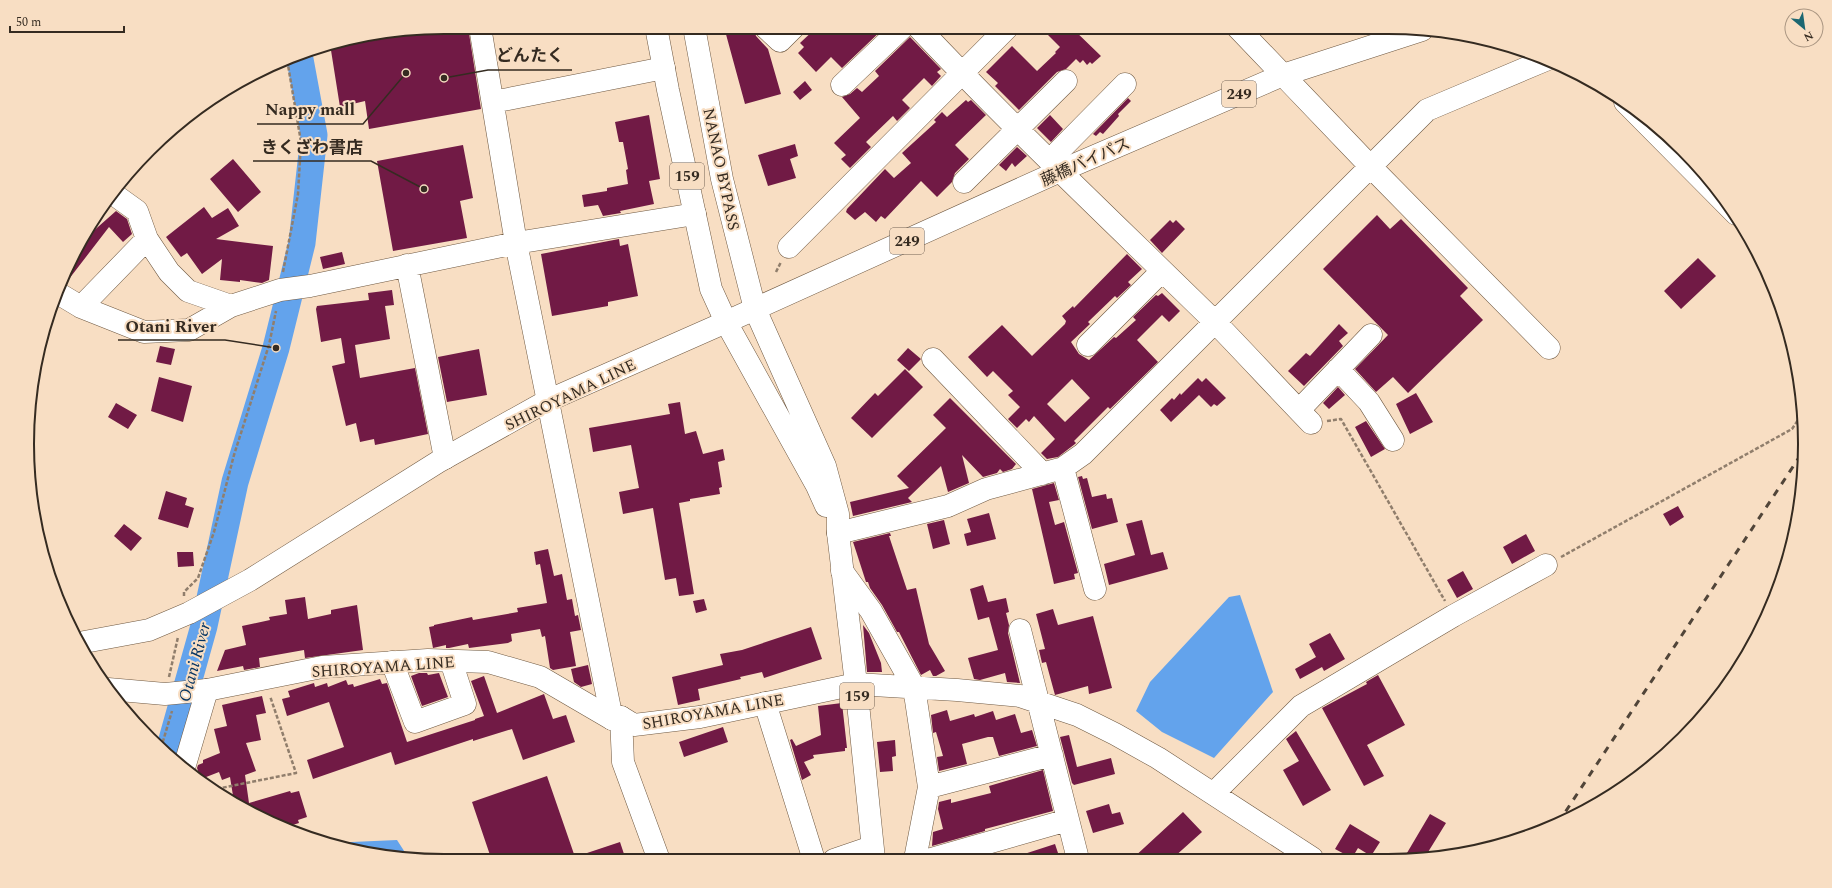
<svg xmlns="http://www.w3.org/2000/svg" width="1832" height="888" font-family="Spectral,'Noto Sans JP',serif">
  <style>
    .water { fill: #63a3ec }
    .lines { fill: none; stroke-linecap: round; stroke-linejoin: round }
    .river { stroke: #63a3ec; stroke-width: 27 }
    .building { fill: #711a45; fill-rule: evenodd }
    .minor-casing { stroke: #6f5942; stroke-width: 23 }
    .major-casing { stroke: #6f5942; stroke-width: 23 }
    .highway-casing { stroke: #6f5942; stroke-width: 23 }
    .path { stroke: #907e6c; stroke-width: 2.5; stroke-dasharray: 4 2; stroke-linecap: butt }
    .minor { stroke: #fff; stroke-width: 22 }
    .major { stroke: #fff; stroke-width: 22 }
    .highway { stroke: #fff; stroke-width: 22 }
    .rail { stroke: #514539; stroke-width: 3; stroke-dasharray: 7 7; stroke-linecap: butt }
    .labels { text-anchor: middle; stroke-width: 4; stroke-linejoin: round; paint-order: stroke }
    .shield { fill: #f8dec3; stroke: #706152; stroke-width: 1 }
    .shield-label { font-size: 15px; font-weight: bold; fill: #352b21 }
    .street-label { font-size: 16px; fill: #352b21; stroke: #f8dec3 }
    .water-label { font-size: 17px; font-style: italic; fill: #043361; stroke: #f8dec3 }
    .rim { fill: none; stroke: #352b21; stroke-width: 2 }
    .leader { fill: none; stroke: #352b21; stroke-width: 1.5 }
    .callout-dot { fill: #352b21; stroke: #f8dec3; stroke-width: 1.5 }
    .callout-label { font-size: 17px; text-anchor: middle; font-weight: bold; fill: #352b21; stroke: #f8dec3; stroke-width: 4; stroke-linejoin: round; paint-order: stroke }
  </style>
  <rect width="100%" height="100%" fill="#f8dec3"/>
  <path class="water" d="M1240,595l33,97 -59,66 -52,-26 -26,-21 14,-29 79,-85z
    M397,840l11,17 -46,-4 -33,-10z"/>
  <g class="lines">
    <path class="river" d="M168,754l36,-128 31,-144 41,-134 26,-105 12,-108 -15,-81"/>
  </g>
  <path class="building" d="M444,27h24l13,82 -112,20 -4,-28 -25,6 -10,-63 33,-9z
    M724,27h29l3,9 12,13 13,45 -36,10z
    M817,27h68l-43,41 -11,-11 -15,15 -18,-19 6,-6 -4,-4z
    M1040,27h31l30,29 -9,8 -2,-2 -3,3 -4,-5 -3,3 -4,-4 -10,10 -9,3 -38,38 -24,-24 3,-3 -12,-11 26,-26 25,25 19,-18 -1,-1 5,-5z
    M910,37l31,32 -4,3 4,4 -9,10 -8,-8 -22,22 8,8 -13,13 -4,-5 -27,26 5,5 -21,21 -9,-9 5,-4 -12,-12 26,-25 -18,-21 8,-3 7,-6 5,4 17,-16 -4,-5z
    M805,81l7,9 -12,10 -7,-8z
    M1128,98l3,3 -13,13 1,2 -16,18 -3,-2 -4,4 -3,-2z
    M966,100l2,2 3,-2 15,15 -31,30 14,14 -14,14 -3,9 -15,15 -16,-16 -36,38 -4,-3 -5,6 -11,-10 -10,8 -9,-8 1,-3 38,-40 9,9 17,-15 -9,-10 34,-31 -2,-2 8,-8 5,5z
    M649,115l11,64 -11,2 5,23 -34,7 1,2 -18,3 -5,-11 -14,2 -2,-12 25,-4v-3l21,-4 -2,-14 2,-1 -5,-27h-4l-4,-20z
    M1050,115l13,14 -12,13 -14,-14z
    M795,144l3,12 -8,3 6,19 -28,8 -10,-31z
    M463,145l10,53 -13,3 7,37 -74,13 -16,-90z
    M1017,147l10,9 -12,11 -3,-4 -6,8 -7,-6z
    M233,159l28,33 -23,20 -28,-33z
    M204,207l8,11 16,-10 11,18 -23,13 57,7 -4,34 -7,3 -22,-3v2l-20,-2 2,-21 -20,15 -15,-21 -6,4 -15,-20z
    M116,211l11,8 5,15 -9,8 -14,-15 -40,52 -6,-3 24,-45 3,3z
    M1377,215l13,14 11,-10 67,69 -8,8 23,24 -75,73 -15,-16 -17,15 -21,-23 33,-34 -65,-66z
    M1170,220l3,3 3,-3 9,9 -23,24 -12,-13z
    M619,239l1,7 8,-2 10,52 -30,6v4l-56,10 -11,-62z
    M342,252l3,12 -22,5 -3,-12z
    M1127,254l15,15 -14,13 3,3 -14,13 -2,-2 -27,26 2,2 -19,18 8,12 10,6 25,-23 2,1 20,-18 -3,-3 23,-22 2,1 4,-3 18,18 -11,11 -7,-7 -25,25 21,22 -48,47 -2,-2 -34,34 2,2 -1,1 -17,13 -11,2 -6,-6 14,-14 -21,-23 -5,6 -3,-3 -9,9 -9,-9 12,-12 -12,-12 5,-4 -20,-20 -6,6 -19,-20 34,-32 30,31 33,-32 1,-3 -4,-5 11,-10 1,2zM1072,379l18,19 -25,24 -18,-18z
    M1698,258l18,18 -35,33 -17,-18z
    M392,290l2,15 -9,1 5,33 -35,6 5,33 55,-10 13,66 -53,11 -1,-6 -14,3 -4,-19 -10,3 -14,-60 13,-3 -4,-25 -20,4 -5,-33 1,-3 52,-6 -1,-7z
    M1339,324l9,9 -9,8 4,5 -39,40 -16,-15 18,-18 4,3z
    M160,346l15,3 -4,16 -15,-3z
    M908,348l13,11 -12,12 -12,-11z
    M479,349l8,46 -40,7 -9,-45z
    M905,369l18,18 -51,51 -21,-20 24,-25 3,3z
    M159,377l33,9 -9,36 -32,-11z
    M1198,378l4,4 4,-4 20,20 -9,8 -3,-2 -3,3 -12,-12 -28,27 -11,-12 12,-12 2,2 6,-7 1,2z
    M1338,387l7,8 -16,14 -6,-6z
    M1416,393l17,29 -23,12 -14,-30z
    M950,398l66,66 -4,5 -9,3 -3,-3 -3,4 -14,4 -21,-22 7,28 -21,9 -7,-26 -33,32 4,4 -59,14 -3,-14 59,-14 -12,-12 49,-48 -13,-13z
    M680,402l5,32 11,-3 7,23 20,-5 2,11 -7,2 4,25 -3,1 1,6 -30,5v2l-11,2 15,91 -15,2 -3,-18 -11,2 -12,-72 -30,6 -4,-22 20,-4 -8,-43 -38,7 -4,-24 81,-14 -2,-10z
    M116,403l21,12 -9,14 -20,-12z
    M1366,421l19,28 -14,8 -16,-30z
    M1082,476l1,3 4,-1 5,19 14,-3 1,5 5,-1 6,24 -26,7 -14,-52z
    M1054,483l5,17 -10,2 6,23 9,-3 14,51 -4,1 1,5 -21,5 -22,-95z
    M166,491l21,7 -2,7 9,3 -6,20 -30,-9z
    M1678,506l6,11 -14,9 -7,-12z
    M989,513l7,26 -29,7 -3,-12 7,-2 -4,-13z
    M944,520l6,24 -17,5 -6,-25z
    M1142,520l9,35 12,-3 5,17 -59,16 -5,-21 31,-9 -9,-31z
    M124,524l18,14 -11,13 -17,-15z
    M890,533l1,3h-2l18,54 9,-2 13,56 16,27 -9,5h-3l-3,-6 -9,5 -22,-43h-2l-15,-27 -12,-17 -2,-6h-2l-10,-31 -3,-9z
    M1526,534l9,17 -23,13 -9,-17z
    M548,549l6,27 8,-2 5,26 5,-1 3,17 3,-1 3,15 -11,2 6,34 -23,4 -3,-2 -5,-32 -3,1 -2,-8 -29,5 1,7 -4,2 -39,5 -1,-4 -19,4h-3v-3l-13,3 -4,-21 5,-1v-1l38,-8 1,3 45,-8 -1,-4 30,-5 -7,-39 -4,1 -2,-13z
    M177,552h16l1,14 -16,1z
    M1463,571l10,18 -16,9 -10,-18z
    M983,585l5,17 18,-4 3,14 -3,1 3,12 -1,8 12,50 -13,-1 -2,-9 -25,7 -6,-1 -6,-21 30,-8 -9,-33 -11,3 -8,-31z
    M305,597l3,22 23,-5v-4l26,-5 6,45 -58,8 -1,-8 -45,8 1,9 -16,3 -1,-4 -26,5 8,-21 21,-5 -4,-19 28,-6 -1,-3 18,-3 -2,-14z
    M704,599l3,11 -11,3 -3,-12z
    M1053,609l5,16 35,-9 19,72 -23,6 -1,-8 -33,9 -9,-33 -4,1 -3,-13 6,-1 -9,-35z
    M863,625l6,8 12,30 1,9h-15z
    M811,627l11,32 -58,19 -2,-6 -22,5 1,2 -43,10 2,11 -22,5 -6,-28 51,-12 -3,-11 22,-4z
    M1330,633l15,26 -21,12 -2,-4 -22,12 -5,-10 21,-12 -7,-13z
    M588,665l4,19 -11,3 -7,-5 -3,-13z
    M419,673h8l1,2 11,-2 9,24 -26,9 -11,-30z
    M1378,675l27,50 -38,20 17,31 -20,10 -42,-78 45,-24 -1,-2z
    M484,676l13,37 47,-19 9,25 13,-4 9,27 -52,18 -11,-31 -39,12v-2l-78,26 -4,-13 -78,27 -6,-19 37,-13 -15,-45 -42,14 -5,-17 8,-2 -2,-6 26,-8 1,4 12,-4 1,4 18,-7 2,5 5,-1 1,3 26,-8 2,5 5,-1 20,59 68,-22v-1l9,-3 -13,-35z
    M262,696l4,17 -10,2 5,25 -15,3 10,28 -11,4 4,28 41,-12 1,2 8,-2 8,26 -9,3 1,3 -16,5 -49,-26 -4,-25 -8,3 -3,-8 -18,7 -4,-11 1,-3 5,-2v-3l17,-7 -6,-24 13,-3 -5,-21z
    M842,703l5,45h-2v3l-32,4 1,3 -10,4 7,13 -9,5 -12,-40 2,-1 4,7 25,-11 -3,-29z
    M947,710l3,11 24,-7 1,3 18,-6 3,9 19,-6 6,19 11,-3 5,16 -38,10 -6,-19h-5l-26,7 5,20 -28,7 -2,-14 6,-1 -7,-24 -3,1 -2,-18z
    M723,727l5,15 -44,15 -5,-15z
    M1296,731l35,59 -28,16 -20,-36 16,-9 -13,-22z
    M1069,735l8,32 34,-9 4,16 -41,11 -2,-2 -12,-46z
    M895,740l1,16 -4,1 1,14 -13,1 -3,-30z
    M1043,770l10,41 -68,18v2l-53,15 1,-14 10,-3 -5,-20 1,-7 12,-3v4l40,-10 -2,-7z
    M547,776l28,81 45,-15 6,18 -134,1 -20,-59z
    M1109,804l3,10 8,-2 4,12 -31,9 -7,-22z
    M1183,812l19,20 -29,26 -41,1z
    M1430,814l16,9 -21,34 -21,1z
    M1350,824l30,18 -9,14 -13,-8 -6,10 -17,-9z
    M1055,844l5,15h-42v-3z"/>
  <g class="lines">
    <defs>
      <path id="minor" d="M480,27l36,216 96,476
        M765,27l15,14 14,-14
        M918,27c95,101 196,196 295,293 33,34 65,69 98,103
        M1237,27l133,139 179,182
        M842,85l61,-58
        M493,102l171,-34
        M1625,102l111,112
        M1050,160l75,-76
        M964,182l102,-101
        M112,193l25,18 10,28 22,33 19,19 43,15
        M789,247l219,-220
        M407,265l38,193
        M56,292l25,15 63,25 45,-2 42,-24 49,-16 30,-4 206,-43 179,-29
        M81,307l66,-68
        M1088,345l74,-74
        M933,359l110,115
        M1338,369l31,33 24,38
        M1299,410l72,-75
        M1063,468l32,121
        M838,533l110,-27 38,-17 77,-21 20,-14 344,-344 121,-51
        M842,571l29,40 43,76 15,100 -14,72
        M1020,630l58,229
        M392,662l23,60 50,-18 -14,-43
        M856,684l101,6 63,6 57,19 38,19 43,24 154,100
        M765,703l49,157
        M621,717l2,45 36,98
        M184,768l23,-78
        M929,787l123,-32
        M1214,793l87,-87 152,-90 93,-51
        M931,859l137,-39
        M834,860l38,-13"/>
      <path id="major" d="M79,643l70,-13 40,-17 61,-33 188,-118 109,-61 179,-79
        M108,689l57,5 42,-4 115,-23 106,-7 60,2 52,15 72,42 9,-2 13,8 66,-8 156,-33"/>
      <path id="highway" d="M656,27l12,63 43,199 15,33 91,164 9,20
        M694,27l28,152 33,130 70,157 13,48v19l18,151 18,175
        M726,322l334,-151 223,-96 139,-45"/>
    </defs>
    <use href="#minor" class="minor-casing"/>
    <use href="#major" class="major-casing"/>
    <use href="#highway" class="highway-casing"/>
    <path class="path" d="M283,272l15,-78 3,-52 -14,-83
      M776,272l5,-10
      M1327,421l14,-2 104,182
      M1561,557l231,-128 10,-15
      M184,596v-4l14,-14 16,-46 20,-77 35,-110 7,-34
      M169,677l9,-40
      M161,748l11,-37
      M211,790l85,-17 -26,-77"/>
    <use href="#minor" class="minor"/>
    <use href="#major" class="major"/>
    <use href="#highway" class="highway"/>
    <path class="rail" d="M1558,823l246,-373"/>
  </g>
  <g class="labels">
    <g class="shield">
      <rect x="1222" y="81" width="34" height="26" rx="3"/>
      <rect x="670" y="163" width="34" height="26" rx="3"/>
      <rect x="890" y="228" width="34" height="26" rx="3"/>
      <rect x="840" y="683" width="34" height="26" rx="3"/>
    </g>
    <g class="shield-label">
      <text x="1239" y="99">249</text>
      <text x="687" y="181">159</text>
      <text x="907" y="246">249</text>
      <text x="857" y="701">159</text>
    </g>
    <g class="street-label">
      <text transform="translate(1085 161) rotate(-24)" y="6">藤橋バイパス</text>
      <text transform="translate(722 169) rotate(78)" y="6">NANAO BYPASS</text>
      <text transform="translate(570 394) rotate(-26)" y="6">SHIROYAMA LINE</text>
      <text transform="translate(383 666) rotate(-4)" y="6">SHIROYAMA LINE</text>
      <text transform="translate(713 711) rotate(-10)" y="6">SHIROYAMA LINE</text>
    </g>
    <g class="water-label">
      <text transform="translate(194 662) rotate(-75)" y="6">Otani River</text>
    </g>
  </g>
  <path d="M0 0H1832V888H0ZM444 34H1388A410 410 0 0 1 1798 444V444A410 410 0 0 1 1388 854H444A410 410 0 0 1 34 444V444A410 410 0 0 1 444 34Z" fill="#f8dec3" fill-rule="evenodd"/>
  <path class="rim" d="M444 34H1388A410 410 0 0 1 1798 444V444A410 410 0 0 1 1388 854H444A410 410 0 0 1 34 444V444A410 410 0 0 1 444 34Z"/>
  <path class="leader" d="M444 78L488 70H572M406 73L363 124H257M424 189L371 161H253M276 348L225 340H118"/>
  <g class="callout-dot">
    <circle cx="444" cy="78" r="4"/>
    <circle cx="406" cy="73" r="4"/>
    <circle cx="424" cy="189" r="4"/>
    <circle cx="276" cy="348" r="4"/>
  </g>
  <g class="callout-label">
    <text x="530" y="61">どんたく</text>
    <text x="310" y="115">Nappy mall</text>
    <text x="312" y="153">きくざわ書店</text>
    <text x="171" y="332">Otani River</text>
  </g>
  <g transform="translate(1804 28) rotate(151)"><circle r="19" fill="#f8dec3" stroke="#aa9682"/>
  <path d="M0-3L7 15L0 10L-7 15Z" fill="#1c6771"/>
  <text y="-6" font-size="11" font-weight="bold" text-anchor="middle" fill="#352b21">N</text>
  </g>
  <path d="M10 26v6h114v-6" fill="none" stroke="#352b21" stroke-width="2"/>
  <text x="16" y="26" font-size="12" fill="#352b21" stroke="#f8dec3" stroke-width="3" paint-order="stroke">50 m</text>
</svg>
